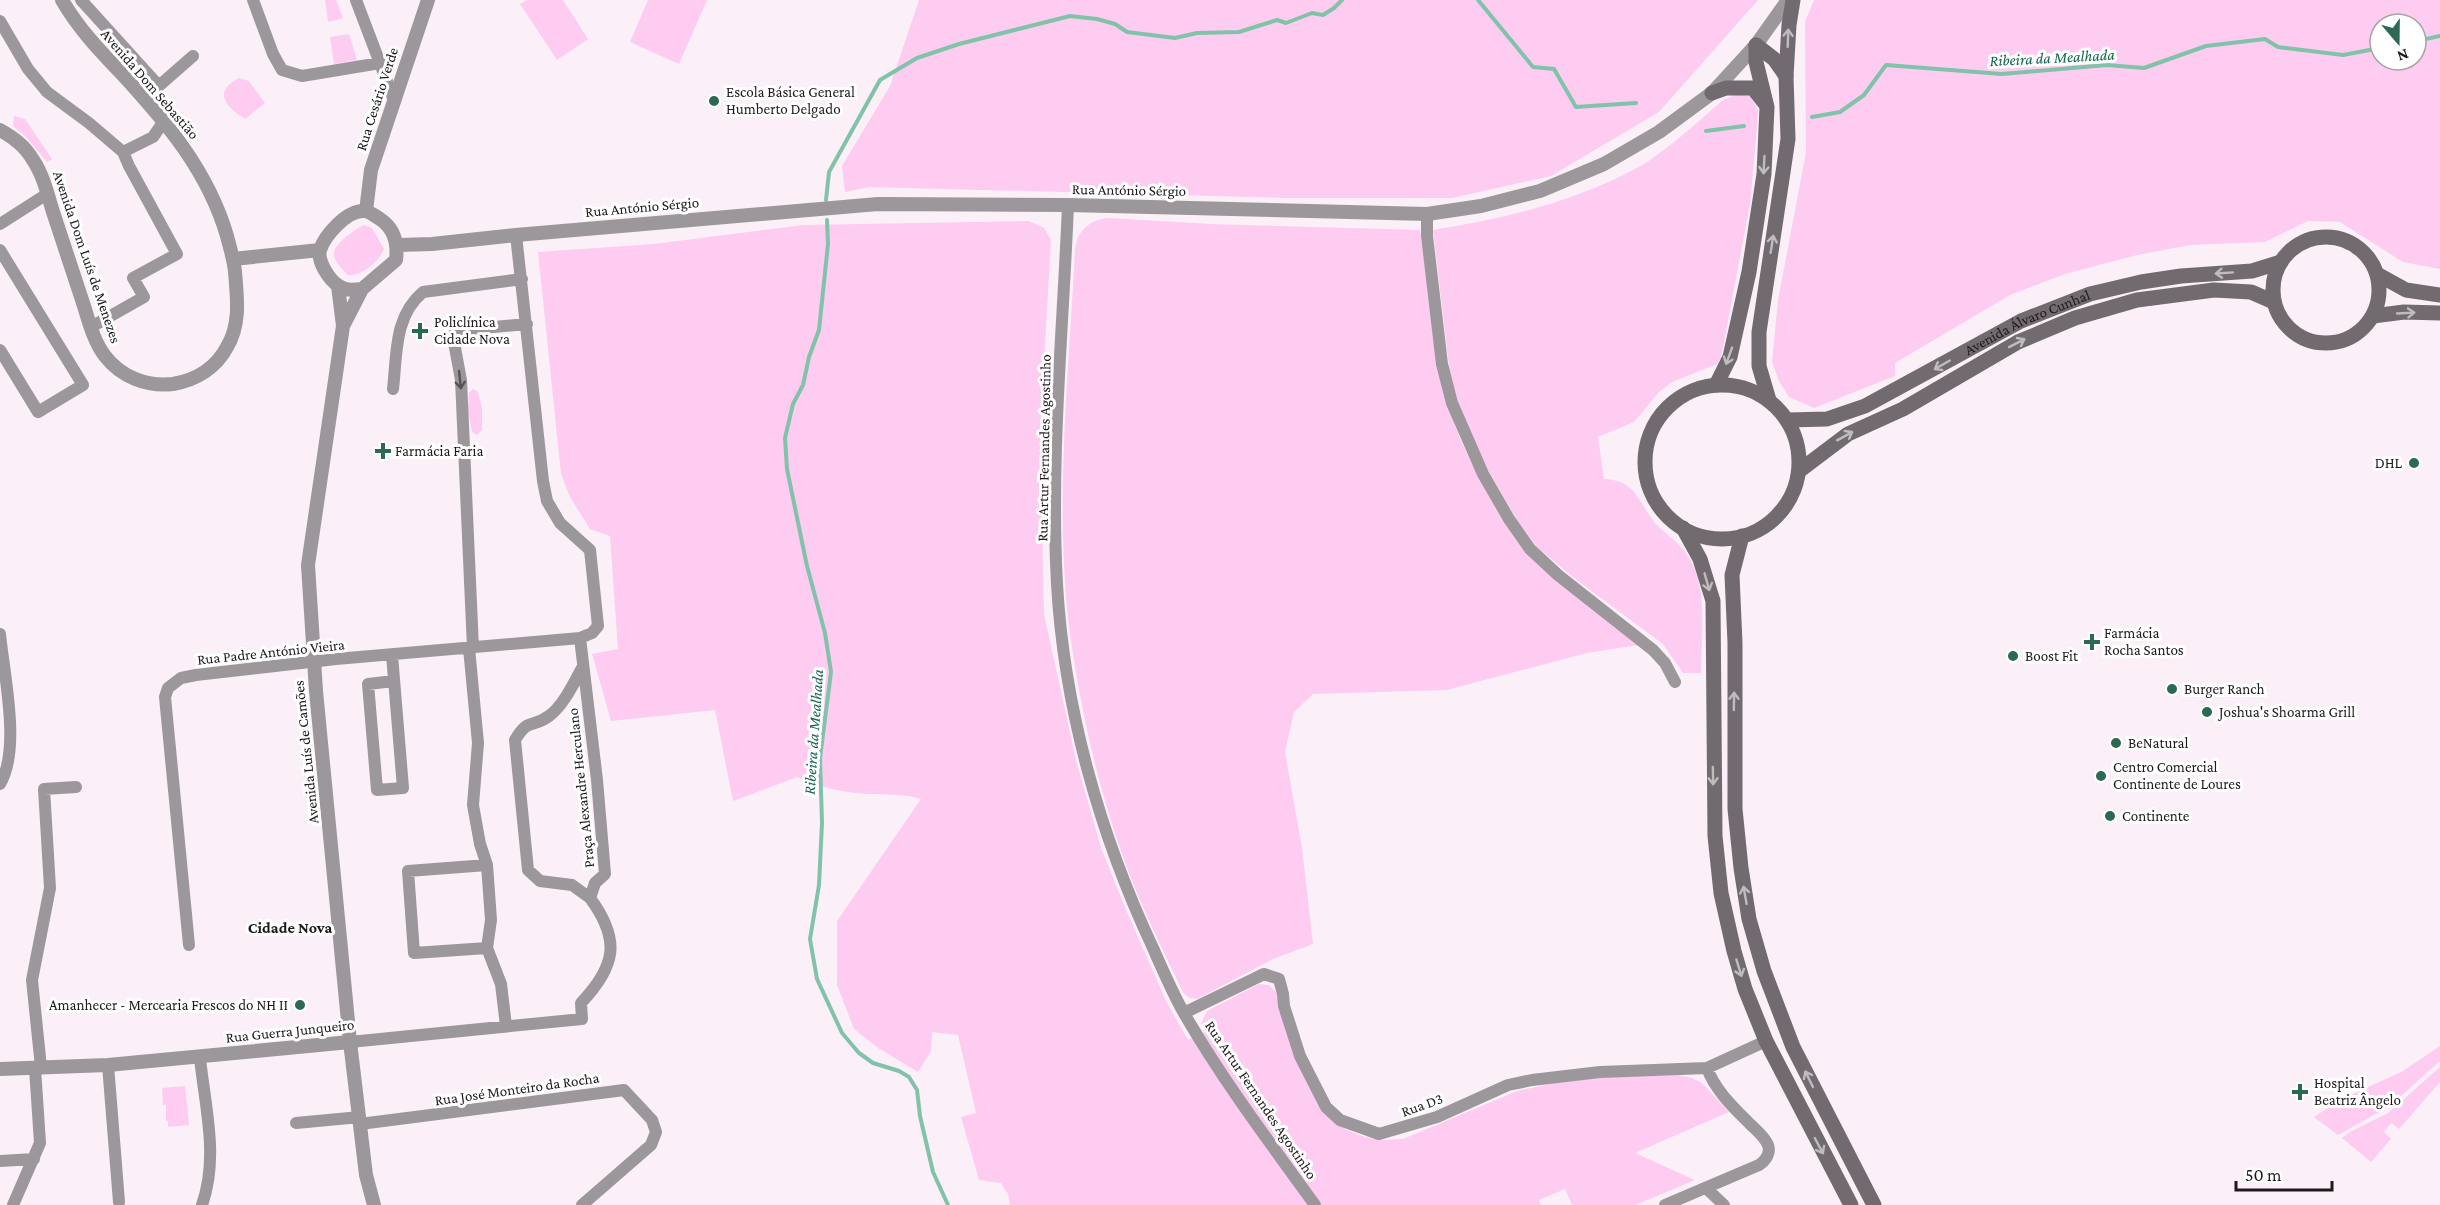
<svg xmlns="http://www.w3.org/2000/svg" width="2440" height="1205" font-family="'Crimson Pro',serif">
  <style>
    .green { fill: #fdccf0; fill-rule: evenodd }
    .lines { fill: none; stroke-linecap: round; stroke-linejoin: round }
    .stream { stroke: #81c3a9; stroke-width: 4 }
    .minor { stroke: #9b979a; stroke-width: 12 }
    .tertiary { stroke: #9b979a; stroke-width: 14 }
    .secondary { stroke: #716b6f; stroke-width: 15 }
    .oneway { stroke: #bfbcbe }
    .oneway2 { stroke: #565255 }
    .poi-dot { fill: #2c6953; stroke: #fff; stroke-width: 2 }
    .labels { text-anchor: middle; stroke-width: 6; stroke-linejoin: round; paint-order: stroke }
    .street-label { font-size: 15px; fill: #1d191c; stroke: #fff }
    .poi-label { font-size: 15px; fill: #1d191c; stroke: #fff; text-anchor: start }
    .water-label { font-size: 16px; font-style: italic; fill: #14664e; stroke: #fff }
    .neighbourhood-label { font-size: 16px; font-weight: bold; fill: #1d191c; stroke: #fff }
  </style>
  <rect width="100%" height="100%" fill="#fbf0f8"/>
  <path class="green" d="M325,0h11l7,18 -15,4z
    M527,0h36l25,39 -31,21 -37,-56z
    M648,0h59l-28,64 -49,-22z
    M919,0h839l-99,112 -108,64 -99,22h-165l-418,-11 -24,5 -3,-26 48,-80z
    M1814,0h626v269l-37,-7 -63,-40 -32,-1 -43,21 -75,3 -53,10 -72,19 -55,21 -115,68v13l-81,32 -25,-11 -10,-16 -7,-19 6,-62 28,-148 -1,-130zM2380,24h36v36h-36z
    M349,34l8,26 -23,4 -4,-27z
    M239,78l10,3 16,22 -20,16c-19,-12 -33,-27 -6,-41z
    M1744,94l7,3 7,13 -2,28 -6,66 -29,154 -4,6 -45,18 -13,10 -25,30 -36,15 6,42c29,1 33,18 47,39 10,14 26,22 36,36 22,33 14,81 14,119h-18l-20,-29 -89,-66 -37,-31 -18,-24 -33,-56 -21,-41 -14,-43 -18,-153c71,-11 140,-28 204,-62 27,-15 62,-47 86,-68l12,-5z
    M14,116l11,3 27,40 -5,3 -22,-26 -12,-10z
    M1108,218l103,6 209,6 12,93 14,79 14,37 16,33 21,38 17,26 124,109 -51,8 -140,37 -134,4 -19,18 -9,40 17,96 11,96 -40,15 -76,40 -7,-1 -6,-4c-22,-45 -44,-90 -61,-137 -27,-76 -45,-159 -55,-239 -13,-121 1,-246 7,-368 2,-19 14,-30 33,-32z
    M1029,221l15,7 7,12 -11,192 4,182 32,146 25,88 28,69 38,86 21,37 17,-8 -4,-9 6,-12 52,-27 10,1 7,7 55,128 16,10 18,7 17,3 21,-1 114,-48 38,-8 63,-7 60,-1 14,3 10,5 27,29 -94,41 60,27 -60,25h-63l-7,-16 -26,11 2,5h-531l-2,-11 -7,-11 -22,-3 -18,-63 15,-4 -18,-78 -26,-3 -1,19 -13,21 -40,-24 -24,-19 -17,-44v-64l84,-122c-24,-7 -42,-3 -65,-6 -21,-2 -40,-8 -59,-16l-64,24 -18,-91 -104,11 -19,-67 26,-5 -8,-113 -20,-7 -20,-32 -9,-23 -23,-222 116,-8 149,-19z
    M364,225l8,3 12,21c-5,12 -23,28 -36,26 -17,-17 -20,-23 -1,-39 6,-4 10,-8 17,-11z
    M473,389l5,3 4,16v22l-5,5 -5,-3 -4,-21 1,-18z
    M2440,1046v15l-50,45 -52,29 -24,-18 26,-17 63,-29z
    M2440,1067v15l-41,47 -8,-6 -7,9 7,7 -20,23 -29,-24 8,-6 38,-19z
    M185,1086l4,39 -21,2v-6h-2v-16h-3l-1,-17z"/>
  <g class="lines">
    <path class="stream" d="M1478,0l55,67 21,2 22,38 60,-4
      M2416,41l24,-5
      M1812,117l28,-5 24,-17 22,-30 116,9 105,-9 37,3 62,-22 59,-7 13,8 65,8 37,-7
      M1706,131l38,-5
      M826,200l3,-28 51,-92 37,-22 42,-14 111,-28 27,3 18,5 12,8 48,6 22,-5 42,-1 38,-12 9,3 26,-10 11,2 11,-7 8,-8
      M827,220l1,24 -9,86 -10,27 -6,28 -10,19 -8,34 2,31 20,97 18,67 6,39 -11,86 2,65 -3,62 -9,54 7,40 25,54 17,20 14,10 26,8 10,6 8,13 3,26 13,56 15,33"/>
    <path class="minor" d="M81,0l78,86
      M253,0l20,54 9,16 20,6 78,-13
      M356,0l38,100
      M0,21l28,48 19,23 42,31 34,29 30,-15 11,-16
      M144,99l49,-43
      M1068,205c-5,126 -18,253 -11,379 7,125 43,251 96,364 10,23 20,46 32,67 39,67 85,128 130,190
      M1427,214v22l15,128 10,39 31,71 26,45 21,30 28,26 95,75 12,13 10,19
      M0,224l47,-30
      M0,250l83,135 -45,27 -38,-62
      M91,327l53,-30 -11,-19 44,-24 -48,-88 -6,-14
      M393,389c4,-35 1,-73 30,-97l99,-13
      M0,634c4,41 21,115 0,150
      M469,648l9,95 -5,62 7,39 7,21 4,55 -4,28 14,36 5,42
      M473,648l-12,-268 -8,-43 2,-5 5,-2 67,-6
      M392,655l11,133 -26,2 -9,-106 26,-3
      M582,668c-8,15 -19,38 -33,48 -18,13 -20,1 -34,24l13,130 12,11 32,4 18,13
      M189,945l-24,-248 3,-9 13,-10 15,-3 140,-16 244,-21 12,-5 6,-7 -8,-76 -30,-27 -13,-22 -4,-20 -27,-246
      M487,948l-73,5 -6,-82 79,-6
      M1184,1013l80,-39 15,5 4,15 1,12 16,50 26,51 14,13 39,14 58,-17 71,-32 24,-5 68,-8 107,-4 59,-27
      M350,1042l232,-23 -1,-16c35,-37 40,-63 9,-105l5,-15 10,-9 -8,-94 -17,-142
      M200,1058c5,49 19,99 2,147
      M108,1065l11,137
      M41,1067l-9,-87 18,-92 -6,-99 32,-2
      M296,1123l64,-6
      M360,1124l264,-34 28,30 4,12 -5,13 -69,60
      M0,1161l34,-2
      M1706,1188l18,17
      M13,1205l27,-62 -5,-75
      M1665,1205l94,-40c7,-5 12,-12 9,-20 -4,-9 -12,-15 -18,-21 -17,-17 -35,-34 -43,-56"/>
    <path class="tertiary" d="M0,130c14,8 25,16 33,30 11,16 15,37 21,55 10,30 20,61 30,91 5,16 10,36 21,50 16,21 42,31 68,28 23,-4 43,-16 54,-37 14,-23 10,-50 8,-75 -1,-12 -5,-24 -8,-36 -19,-65 -60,-113 -105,-162 -22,-23 -44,-46 -60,-74
      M366,211l5,-41 57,-170
      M398,245l34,-1 84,-9 362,-31 190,1 359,9 54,-8 59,-15 64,-27 55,-32 53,-39 44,-48 32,-45
      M233,259l87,-9
      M338,286l5,40 -35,239 8,126 34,351 16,133 8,30
      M343,326l19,-37 34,-29c2,-16 -1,-31 -16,-41 -5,-3 -11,-8 -16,-8 -17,-1 -39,24 -44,39 -3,11 9,30 19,36 7,5 15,4 23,3
      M0,1069l108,-4 242,-23"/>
    <g class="secondary">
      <path d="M1756,45l18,14 12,17"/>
      <path d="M1712,93l14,-5h27l11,14"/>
      <circle cx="2326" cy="290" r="53"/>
      <path d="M2377,274l29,16 34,5"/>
      <path d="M2373,316l31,-4 36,1"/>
      <path d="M1716,385l14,-28 19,-85 15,-98 3,-67 -11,-45v-17"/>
      <circle cx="1722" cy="462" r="77"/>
      <path d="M1769,400l-10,-34v-34l29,-193 -2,-63 3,-51 4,-25"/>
      <path id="s1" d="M1788,420l39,-1 38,-13 156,-85 69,-27 51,-12 40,-6 71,-5 29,-9"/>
      <path d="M1799,471l49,-37 55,-25 115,-67 57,-24 62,-18 77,-10 37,2 23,10"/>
      <path d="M1683,528l17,31 13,42 2,235 6,57 13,58 11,38 21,52 85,164"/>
      <path d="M1742,536l-10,39 3,68v166l6,59 8,51 15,52 29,76 81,158"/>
    </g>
  </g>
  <defs><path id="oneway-shaft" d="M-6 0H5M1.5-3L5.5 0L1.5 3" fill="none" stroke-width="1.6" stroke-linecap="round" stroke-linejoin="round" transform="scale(1.5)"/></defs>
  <g class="oneway">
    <use href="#oneway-shaft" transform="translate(1788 38) rotate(-88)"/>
    <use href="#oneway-shaft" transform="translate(1764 165) rotate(93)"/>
    <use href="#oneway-shaft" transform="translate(1772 244) rotate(-81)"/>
    <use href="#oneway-shaft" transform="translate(2224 273) rotate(176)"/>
    <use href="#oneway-shaft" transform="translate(2406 313) rotate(-3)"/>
    <use href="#oneway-shaft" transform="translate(2017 343) rotate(-27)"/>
    <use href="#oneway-shaft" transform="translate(1729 356) rotate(110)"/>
    <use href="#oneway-shaft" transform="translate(1942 365) rotate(150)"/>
    <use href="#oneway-shaft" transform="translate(1845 436) rotate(-29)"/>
    <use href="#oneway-shaft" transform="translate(1707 582) rotate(74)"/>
    <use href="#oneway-shaft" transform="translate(1734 701) rotate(-89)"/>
    <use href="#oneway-shaft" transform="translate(1713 776) rotate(89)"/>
    <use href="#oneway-shaft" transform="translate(1745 895) rotate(-100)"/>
    <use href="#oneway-shaft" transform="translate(1739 968) rotate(73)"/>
    <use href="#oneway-shaft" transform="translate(1809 1079) rotate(-116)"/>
    <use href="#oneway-shaft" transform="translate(1819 1146) rotate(62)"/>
  </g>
  <use class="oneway2" href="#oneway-shaft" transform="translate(460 380) rotate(84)"/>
  <g class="poi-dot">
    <circle cx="714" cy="101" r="6"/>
    <path d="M417 322h6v6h6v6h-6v6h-6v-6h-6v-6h6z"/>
    <path d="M380 442h6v6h6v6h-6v6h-6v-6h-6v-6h6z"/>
    <circle cx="2414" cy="463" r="6"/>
    <path d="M2089 633h6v6h6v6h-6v6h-6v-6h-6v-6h6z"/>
    <circle cx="2013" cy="656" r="6"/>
    <circle cx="2172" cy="689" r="6"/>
    <circle cx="2207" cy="712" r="6"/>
    <circle cx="2116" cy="743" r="6"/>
    <circle cx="2101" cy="776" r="6"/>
    <circle cx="2110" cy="816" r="6"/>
    <circle cx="300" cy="1005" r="6"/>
    <path d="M2297 1083h6v6h6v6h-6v6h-6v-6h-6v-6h6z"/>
  </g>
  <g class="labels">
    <g class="street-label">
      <text transform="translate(150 84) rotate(49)" y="5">Avenida Dom Sebastião</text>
      <text transform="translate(377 99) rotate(-72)" y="5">Rua Cesário Verde</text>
      <text transform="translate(1129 190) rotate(1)" y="5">Rua António Sérgio</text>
      <text transform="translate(642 207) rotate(-5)" y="5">Rua António Sérgio</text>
      <text transform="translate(87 257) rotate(71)" y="5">Avenida Dom Luís de Menezes</text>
      <text dy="5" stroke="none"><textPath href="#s1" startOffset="262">Avenida Álvaro Cunhal</textPath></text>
      <text transform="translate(1044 448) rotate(-89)" y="5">Rua Artur Fernandes Agostinho</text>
      <text transform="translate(271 652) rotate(-6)" y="5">Rua Padre António Vieira</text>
      <text transform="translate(306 752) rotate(-96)" y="5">Avenida Luís de Camões</text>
      <text transform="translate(581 788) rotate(-96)" y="5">Praça Alexandre Herculano</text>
      <text transform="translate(290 1031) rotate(-6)" y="5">Rua Guerra Junqueiro</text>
      <text transform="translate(517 1089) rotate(-8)" y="5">Rua José Monteiro da Rocha</text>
      <text transform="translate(1261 1100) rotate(56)" y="5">Rua Artur Fernandes Agostinho</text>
      <text transform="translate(1422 1105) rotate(-20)" y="5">Rua D3</text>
    </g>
    <g class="poi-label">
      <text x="726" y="97">Escola Básica General<tspan x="726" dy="17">Humberto Delgado</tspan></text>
      <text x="434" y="327">Policlínica<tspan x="434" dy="17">Cidade Nova</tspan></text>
      <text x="395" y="456">Farmácia Faria</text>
      <text x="2402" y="468" text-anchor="end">DHL</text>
      <text x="2104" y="638">Farmácia<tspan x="2104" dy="17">Rocha Santos</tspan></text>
      <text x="2025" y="661">Boost Fit</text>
      <text x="2184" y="694">Burger Ranch</text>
      <text x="2219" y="717">Joshua's Shoarma Grill</text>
      <text x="2128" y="748">BeNatural</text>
      <text x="2113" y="772">Centro Comercial<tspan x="2113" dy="17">Continente de Loures</tspan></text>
      <text x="2122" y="821">Continente</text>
      <text x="288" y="1010" text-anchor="end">Amanhecer - Mercearia Frescos do NH II</text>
      <text x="2314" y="1088">Hospital<tspan x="2314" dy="17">Beatriz Ângelo</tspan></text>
    </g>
    <g class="water-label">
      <text transform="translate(2052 57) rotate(-3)" y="6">Ribeira da Mealhada</text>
      <text transform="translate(813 732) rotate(-86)" y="6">Ribeira da Mealhada</text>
    </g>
    <g class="neighbourhood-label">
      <text x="290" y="933">Cidade Nova</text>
    </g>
  </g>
  <g transform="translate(2398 42) rotate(160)"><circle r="28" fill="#ffffff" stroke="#a5a3a4" stroke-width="1.5"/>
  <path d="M0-4.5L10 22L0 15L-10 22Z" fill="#2c6953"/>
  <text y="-9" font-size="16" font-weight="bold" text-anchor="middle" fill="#1d191c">N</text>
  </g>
  <path d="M2236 1181v9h96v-9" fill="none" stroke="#1d191c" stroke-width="3"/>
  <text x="2245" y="1181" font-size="18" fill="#1d191c" stroke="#ffffff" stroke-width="4.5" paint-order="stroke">50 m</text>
</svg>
